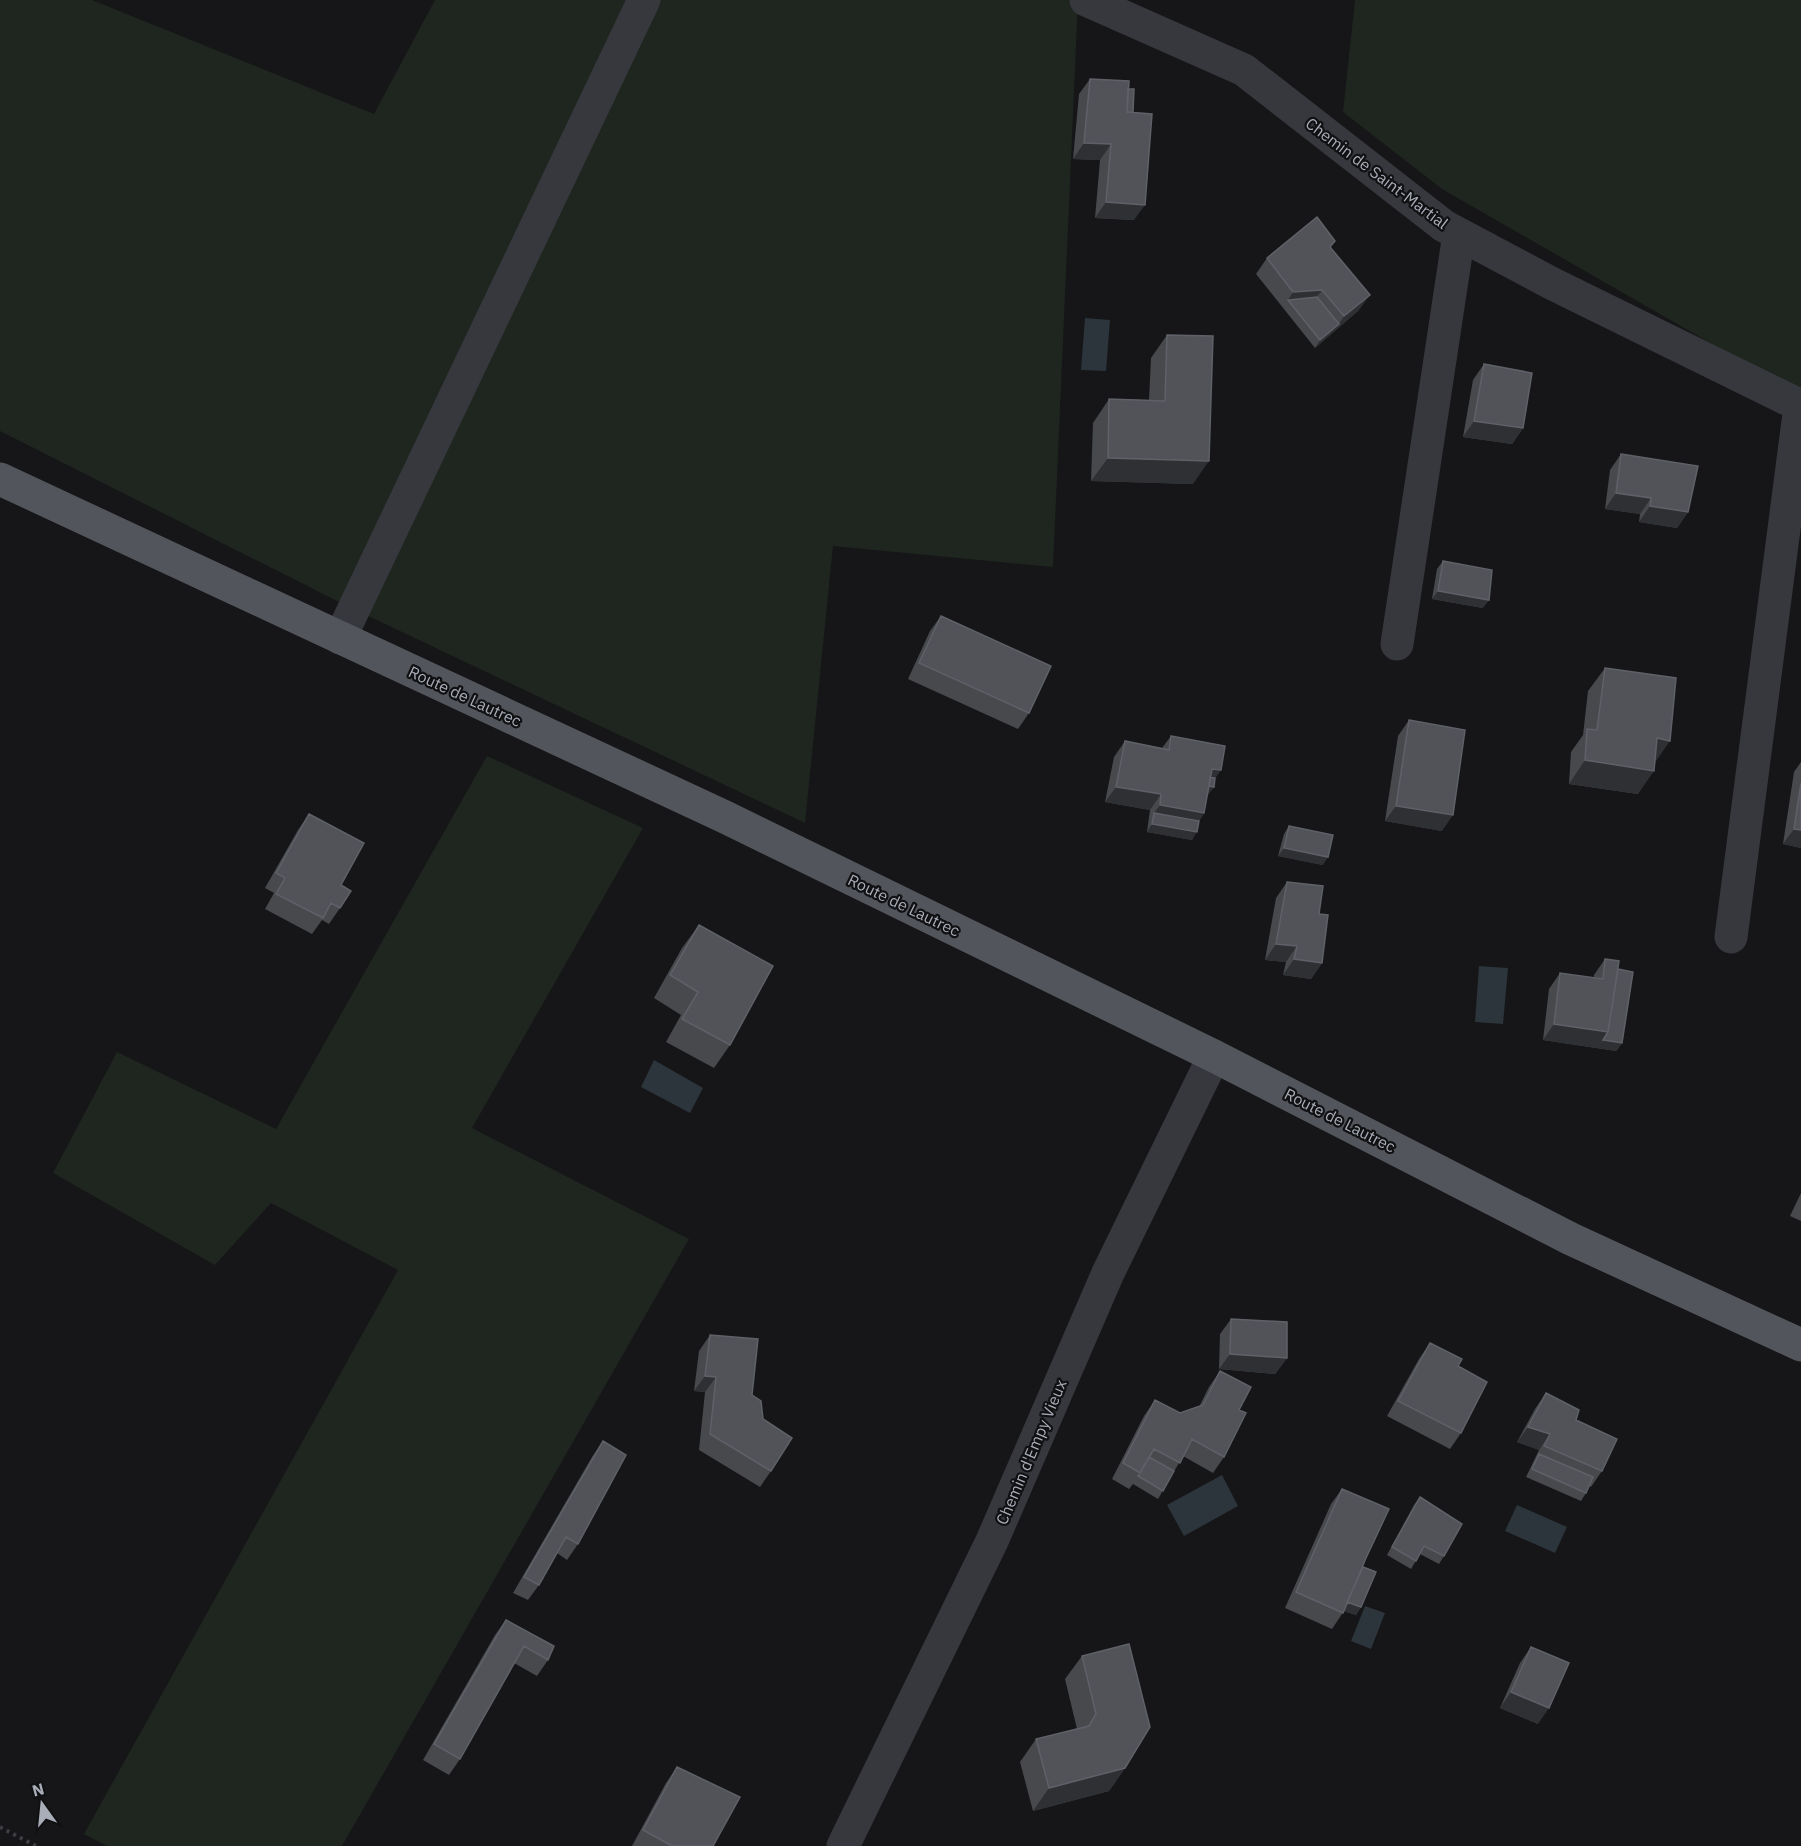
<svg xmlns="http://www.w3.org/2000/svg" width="1801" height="1846" font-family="'IBM Plex Sans',sans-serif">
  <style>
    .green { fill: #1e261f }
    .water { fill: #2c353c }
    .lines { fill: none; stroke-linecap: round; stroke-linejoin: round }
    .path { stroke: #3d3f44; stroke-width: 4; stroke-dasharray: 3 4.5; stroke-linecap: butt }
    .minor { stroke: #37383d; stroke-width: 33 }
    .major { stroke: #53555c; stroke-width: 33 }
    .wall { fill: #47494d }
    .shaded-wall { fill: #2f3033 }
    .building { fill: #525359; stroke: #5f6168; stroke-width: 1.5 }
    .labels { text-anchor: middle; stroke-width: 4.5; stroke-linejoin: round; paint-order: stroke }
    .street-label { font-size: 16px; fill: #a8adb8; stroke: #111113 }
  </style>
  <rect width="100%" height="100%" fill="#161618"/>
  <path class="green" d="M0,0h92l282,114 61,-114h643l-25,567 -220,-21 -28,277 -464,-220 -341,-172z
    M1355,0h446v395l-359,-206 -99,-77z
    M487,756l156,72 -171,300 217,111 -347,607h-235l-23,-12 314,-564 -127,-67 -56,62 -162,-92 64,-121 159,77z"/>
  <path class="water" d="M1085,318l25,2 -4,51 -25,-1z
    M1479,966l29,2 -5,56 -28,-2z
    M654,1060l49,28 -13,25 -49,-26z
    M1222,1475l16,31 -54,30 -17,-31z
    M1517,1505l50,22 -12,26 -50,-22z
    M1365,1606l20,7 -14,36 -20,-8z"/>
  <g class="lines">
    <path class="path" d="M0,1827l36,19"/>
    <path class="minor" d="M1086,0l158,70 200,156 109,58 248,122
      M340,638l304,-638
      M1397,644l62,-410
      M1731,937l69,-531
      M843,1846l149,-305 116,-268 106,-217"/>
    <path class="major" d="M0,479l725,338 489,239 357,183 230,106"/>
  </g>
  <path class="wall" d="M1090,79l38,10 5,23 1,108 -39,-2 5,-58 -27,-1 6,-65z
    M1330,248l29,62 -44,38 -59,-74 11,-16z
    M1167,335l26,149 -102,-3 2,-58 16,-24 40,1 2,-42z
    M1484,364l39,64 -11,16 -49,-7 10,-57z
    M1621,454l67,58 -11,16 -38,-6 1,-8 -35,-5 5,-39z
    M1443,561l40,47 -51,-9 5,-30z
    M941,616l88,97 -11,16 -110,-50 22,-48z
    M1605,668l50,95 -17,31 -69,-10 2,-32 12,-17 5,-44z
    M1409,720l33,111 -57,-10 13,-85z
    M1171,736l44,42 -1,9 -7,8 -3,18 -5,8 -7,19 -45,-8 3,-22 -45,-8 9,-45 11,-16 37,7z
    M1801,762v86l-18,-4 11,-72z
    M309,814l32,71 -1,23 -11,16 -7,-4 -10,14 -47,-25 9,-16 -9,-5 33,-58z
    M1289,826l34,39 -45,-9 6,-22z
    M1287,882l32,32 3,49 -11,16 -28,-4 3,-13 -21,-2 11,-62z
    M699,925l31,120 -16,23 -48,-26 15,-27 -27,-17 28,-50z
    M1605,959l13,10 4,74 -6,8 -73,-11 6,-51 11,-16 34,5v-3z
    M1801,1193v28l-11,-5z
    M1231,1319l56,39 -12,16 -56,-5 1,-35z
    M710,1335l42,60 11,24 8,52 -11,16 -61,-37 6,-58 -11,-1 5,-40z
    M1430,1343l28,23 3,67 -11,16 -63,-33 32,-57z
    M1220,1371l19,39 -15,47 -11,16 -30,-17 -25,43 -25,-15 -4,5 -17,-10 32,-63 11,-16 25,13 19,-6 10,-20z
    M1546,1393l30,27 26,51 -11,16 -2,-1 -3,7 -5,8 -55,-24 13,-27 -22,-8 18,-33z
    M603,1441l-25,103 -11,16 -10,-7 -18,32 -11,15 -15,-7 79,-136z
    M1342,1489l21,78 -2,40 -5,8 -12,-4 -12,18 -47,-21 46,-104z
    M1420,1497l24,59 -5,8 -19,-10 -9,15 -24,-14 27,-50z
    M506,1620l42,40 -11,16 -23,-13 -54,96 -11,16 -26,-15 72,-125z
    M1531,1647l7,77 -38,-16 20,-45z
    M1082,1656l43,112 -16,23 -76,20 -13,-49 16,-23 41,-10 -12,-50z
    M677,1767l36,79h-81l34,-63z"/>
  <path class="shaded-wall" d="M1084,143l27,1 -11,16 -27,-1z
    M1106,202l39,3 -11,15 -39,-2z
    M1322,290l-11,15 -23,-5 5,-8z
    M1370,295l-11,15 -44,38 5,-8 19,-16 5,-8z
    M1474,421l49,7 -11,16 -49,-7z
    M1108,458l101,3 -16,23 -102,-3z
    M1616,493l35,5 -11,16 -35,-5z
    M1650,506l38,6 -11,16 -38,-6z
    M1438,591l51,9 -6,8 -51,-9z
    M1657,738l13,3 -16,23z
    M1585,760l69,11 -16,23 -69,-10z
    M1212,769l9,1 -11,16 -5,-1z
    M1205,785l9,2 -6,8 -9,-2z
    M1116,787l45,7 -11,16 -45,-8z
    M1160,805l44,8 -11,16 -39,-16z
    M1396,806l57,9 -11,16 -57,-10z
    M1152,824l45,8 -5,8 -45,-8z
    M1794,829l7,1v18l-18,-4z
    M1284,848l44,9 -5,8 -45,-9z
    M1276,944l21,2 -11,16 -21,-2z
    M1294,959l28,4 -11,16 -28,-4z
    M1554,1024l54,8 -11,16 -54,-8z
    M1603,1040l19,3 -6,8 -19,-3z
    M1230,1354l57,4 -12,16 -56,-5z
    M705,1376l11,1 -11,15 -11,-1z
    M1528,1427l22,7 -11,16 -22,-8z
    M1347,1602l14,5 -5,8 -15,-5z
    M1511,1692l38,16 -11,16 -38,-16z
    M1125,1768l-16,23 -76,20 16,-23z"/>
  <path class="building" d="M1090,79l39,2 -2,31 25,2 -7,91 -39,-3 5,-58 -27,-1z
    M1128,89h6l-1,23h-6z
    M1317,217l18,24 -5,6 40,48 -26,21 -22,-26 -29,2 -26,-34z
    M1317,297l22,27 -19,16 -32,-40z
    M1167,335l46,1 -4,125 -101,-3 1,-59 56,2z
    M1484,364l48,9 -9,55 -49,-7z
    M1621,454l77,12 -10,46 -38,-6 1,-8 -35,-5z
    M1443,561l49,9 -3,30 -51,-9z
    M941,616l110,50 -22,47 -110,-50z
    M1605,668l71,10 -6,63 -13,-3 -3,33 -69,-11 2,-31 10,1z
    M1409,720l56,10 -12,85 -57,-9z
    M1171,736l54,10 -4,24 -9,-1 -8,44 -44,-8 1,-11 -45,-7 9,-46 44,9z
    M1210,777l5,1 -1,9 -5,-1z
    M1801,783v47l-7,-1z
    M1154,813l45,8 -2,11 -45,-8z
    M309,814l55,29 -23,42 10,6 -11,17 -9,-5 -8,15 -47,-24 9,-16 -9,-5z
    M1289,826l44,9 -5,22 -44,-9z
    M1287,882l36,4 -4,28 9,1 -6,48 -28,-4 3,-13 -21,-2z
    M699,925l74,41 -43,79 -48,-26 16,-27 -28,-17z
    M1605,959l14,2 -11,71 -54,-8 6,-51 43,6z
    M1618,969l15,3 -11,71 -19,-3 5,-8z
    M1231,1319l56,3v36l-57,-4z
    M710,1335l48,4 -6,56 9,6 2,18 29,19 -21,33 -61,-37 6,-57 -11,-1z
    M1430,1343l32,16 -4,7 29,16 -26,51 -63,-32z
    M1220,1371l31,16 -12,23 7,3 -22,44 -32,-18 -12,24 -26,-14 -14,24 -17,-10 32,-63 25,13 23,-8z
    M1546,1393l33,17 -3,10 41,19 -15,32 -58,-25 6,-12 -22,-7z
    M603,1441l23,14 -48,89 -12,-7 -27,48 -15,-8z
    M1539,1454l54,23 -7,16 -54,-24z
    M1149,1457l25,14 -11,20 -25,-15z
    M1342,1489l47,20 -23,49 -23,55 -47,-21z
    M1420,1497l42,27 -18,32 -20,-10 -8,15 -24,-14z
    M1363,1567l13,5 -15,35 -14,-5z
    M506,1620l48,26 -6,14 -24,-14 -64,113 -26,-15z
    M1129,1644l21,83 -25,41 -76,20 -13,-49 53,-13 7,-12 -14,-58z
    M1531,1647l38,16 -20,45 -38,-16z
    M677,1767l63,30 -27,49h-41l-29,-16z"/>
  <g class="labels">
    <g class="street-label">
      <text transform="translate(1377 173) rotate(37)" y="6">Chemin de Saint-Martial</text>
      <text transform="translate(465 696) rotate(25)" y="6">Route de Lautrec</text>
      <text transform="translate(904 905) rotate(26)" y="6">Route de Lautrec</text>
      <text transform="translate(1340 1120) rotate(27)" y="6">Route de Lautrec</text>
      <text transform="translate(1031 1452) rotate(-67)" y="6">Chemin d'Empy Vieux</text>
    </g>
  </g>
  <g transform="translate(42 1804) rotate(345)" stroke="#111113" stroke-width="4.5" paint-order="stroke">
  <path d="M0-4.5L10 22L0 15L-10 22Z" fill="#a8adb8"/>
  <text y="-9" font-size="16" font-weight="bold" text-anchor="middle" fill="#a8adb8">N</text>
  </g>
</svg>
